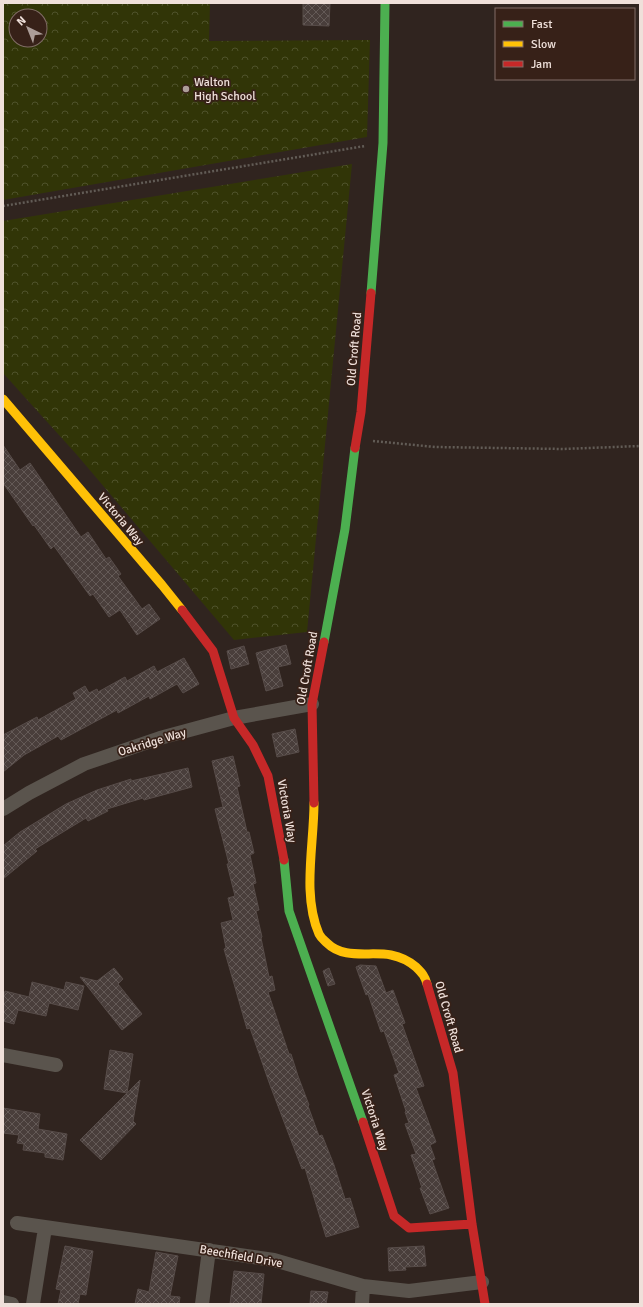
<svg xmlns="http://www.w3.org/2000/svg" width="643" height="1307" font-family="Signika,sans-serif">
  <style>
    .park { fill: url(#park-crowns); fill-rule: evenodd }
    .building { fill: url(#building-cross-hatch); stroke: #574c49 }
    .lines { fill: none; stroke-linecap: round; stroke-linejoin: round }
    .path { stroke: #625c56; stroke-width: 2.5; stroke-dasharray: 2 2; stroke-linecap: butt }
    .street { stroke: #5a544d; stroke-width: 14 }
    .fast { stroke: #4caf50; stroke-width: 9 }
    .slow { stroke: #ffc107; stroke-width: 9 }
    .jam { stroke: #c62828; stroke-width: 9 }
    .poi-dot { fill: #ac9e99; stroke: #372118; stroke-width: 1.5 }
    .labels { text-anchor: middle; stroke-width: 3.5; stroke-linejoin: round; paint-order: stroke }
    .poi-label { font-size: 12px; fill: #efe0da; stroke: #372118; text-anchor: start }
    .street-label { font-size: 12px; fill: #efe0da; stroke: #372118 }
  </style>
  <defs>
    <pattern id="park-crowns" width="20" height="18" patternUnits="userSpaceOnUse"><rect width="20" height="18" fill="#313507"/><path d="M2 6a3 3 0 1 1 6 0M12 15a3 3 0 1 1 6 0" fill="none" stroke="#4f522b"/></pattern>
    <pattern id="building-cross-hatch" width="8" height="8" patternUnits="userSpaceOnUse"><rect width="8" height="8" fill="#493e3b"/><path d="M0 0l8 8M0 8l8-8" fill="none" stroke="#645a57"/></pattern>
  </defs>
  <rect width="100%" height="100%" fill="#30241f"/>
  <path class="park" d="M3,3h207l-1,38 161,-1 -3,97 -364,63zM16,16h24v24h-24z
    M352,164l-45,468 -73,8 -157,-185 -74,-82v-152z"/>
  <path class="building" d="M303,3h27l-1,23 -26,-1z
    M3,445l17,25 10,-7 51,74 7,-5 18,27 3,-2 12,17 -3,2 24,33 7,-5 11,15 -23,16 -17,-25 -11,7 -16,-23 -3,2 -36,-50 -3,3 -17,-24 -1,1 -30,-43z
    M286,645l5,19 -13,3 5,19 -17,5 -10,-38z
    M244,646l5,18 -18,5 -4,-18z
    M184,658l15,26 -16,9 -6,-9 -27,15 -1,-3 -31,17 -1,-3 -56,30 -3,-4 -34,19 -21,17v-37l34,-18 1,3 38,-21 -3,-6 12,-7 4,7 8,-4 1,3 27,-15 2,4 27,-15 3,6z
    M295,729l4,23 -22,5 -5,-23z
    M233,756l7,30 -3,1 10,45h2l5,21 -4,2 6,28 -3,1 6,26 -3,1 6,26 -1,1 8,39 3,-1 3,14 -7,2 21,62h2l7,22 11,29 -1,1 11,30 3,-1 12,30 11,34 5,-1 9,29 -33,10 -21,-69 -3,1 -32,-84 -20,-57 -3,1 -23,-80 2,-1 -5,-25 12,-3 -5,-22 7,-2 -8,-32h2l-14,-55 8,-2 -11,-46z
    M188,768l4,19 -48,13 -1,-2 -36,11 1,2 -20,10 -2,-3 -51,31 2,2 -34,28v-33l17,-14 46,-28 31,-14 34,-11v2z
    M360,965l16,1 10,27 7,-3 12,33 -3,1 22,62 -8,2 20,54 -6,3 5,14 -3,1 17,48 -19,6 -10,-26h2l-11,-33 5,-1 -11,-30 4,-1 -4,-11 1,-1 -12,-36 5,-2 -15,-42 -3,1 -13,-38 -2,1 -10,-28z
    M114,968l9,11 -5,5 24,30 -20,16 -42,-53 17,4z
    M329,968l6,16 -7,2 -5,-15z
    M32,982l32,8 2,-8 18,4 -6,24 -29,-7 -3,13 -28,-6 -4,14 -11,-3v-23l2,-7 24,6z
    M110,1050l23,4 -6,39 -23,-4z
    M140,1080l-7,41 3,3 -35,36 -21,-20z
    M3,1108l37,6 -2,15 29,5 -4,26 -18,-3v-4l-22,-3 1,-6 -7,-1 2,-8 -16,-2z
    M65,1246l28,5 -7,44 -6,-1 -2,10h-20l3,-14 -5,-1z
    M424,1246l2,20 -21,1 1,3 -17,1 -1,-23z
    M156,1252l22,4 -8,40 10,1 -1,7h-44l3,-15 11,3z
    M234,1271l30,3 -3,30h-31z
    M311,1291l17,1 -2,12h-16z"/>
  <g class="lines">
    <path class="path" d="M3,206l362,-60
      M373,441l62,6 128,2 77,-3"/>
    <path class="street" d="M3,809l26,-16 55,-29 76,-26 74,-20 78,-14
      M3,1055l53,10
      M17,1223l257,37 89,26 46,5 73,-9
      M3,1302l9,2
      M33,1304l12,-76
      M202,1304l7,-54
      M362,1304l1,-18"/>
    <path class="fast" d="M371,293l12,-150 2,-140
      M324,642l21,-113 10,-81
      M284,860l5,51 74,211"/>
    <path class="slow" d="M3,399l159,186 20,25
      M314,803c0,42 -12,92 5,131 2,4 5,6 8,9 17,17 43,8 64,12 10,2 18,6 25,12 6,6 9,9 11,17"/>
    <path class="jam" d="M355,448l6,-36 10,-119
      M182,610l31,41 21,67 19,27 15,31 16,84
      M314,803l-2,-99 12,-62
      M427,984l26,89 19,151 13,80
      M363,1122l31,94 15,12 63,-4"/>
  </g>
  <circle class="poi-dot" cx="186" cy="89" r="4"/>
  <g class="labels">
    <g class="poi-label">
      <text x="194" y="86">Walton<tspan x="194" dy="14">High School</tspan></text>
    </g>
    <g class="street-label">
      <text transform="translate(354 349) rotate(-85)" y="4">Old Croft Road</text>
      <text transform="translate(121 519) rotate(50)" y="4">Victoria Way</text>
      <text transform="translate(307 668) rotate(-80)" y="4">Old Croft Road</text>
      <text transform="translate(152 742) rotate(-17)" y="4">Oakridge Way</text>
      <text transform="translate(287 811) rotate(80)" y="4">Victoria Way</text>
      <text transform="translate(449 1017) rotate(74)" y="4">Old Croft Road</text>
      <text transform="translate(375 1120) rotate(72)" y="4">Victoria Way</text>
      <text transform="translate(241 1256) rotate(10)" y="4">Beechfield Drive</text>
    </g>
  </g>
  <rect width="643" height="1307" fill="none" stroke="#efe0da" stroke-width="8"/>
  <rect x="495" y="8" width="140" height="72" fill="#372118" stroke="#816d66"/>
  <rect x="503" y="21" width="20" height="6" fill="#4caf50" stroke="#816d66"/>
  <text x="531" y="28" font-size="12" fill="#efe0da">Fast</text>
  <rect x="503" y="41" width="20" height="6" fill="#ffc107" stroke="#816d66"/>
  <text x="531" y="48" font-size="12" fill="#efe0da">Slow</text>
  <rect x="503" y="61" width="20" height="6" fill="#c62828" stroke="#816d66"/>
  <text x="531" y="68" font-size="12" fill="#efe0da">Jam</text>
  <g transform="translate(28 28) rotate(317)"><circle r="19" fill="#372118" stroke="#816d66"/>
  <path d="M0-3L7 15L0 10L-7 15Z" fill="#ac9e99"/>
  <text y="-6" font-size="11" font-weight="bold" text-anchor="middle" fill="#efe0da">N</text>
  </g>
</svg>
